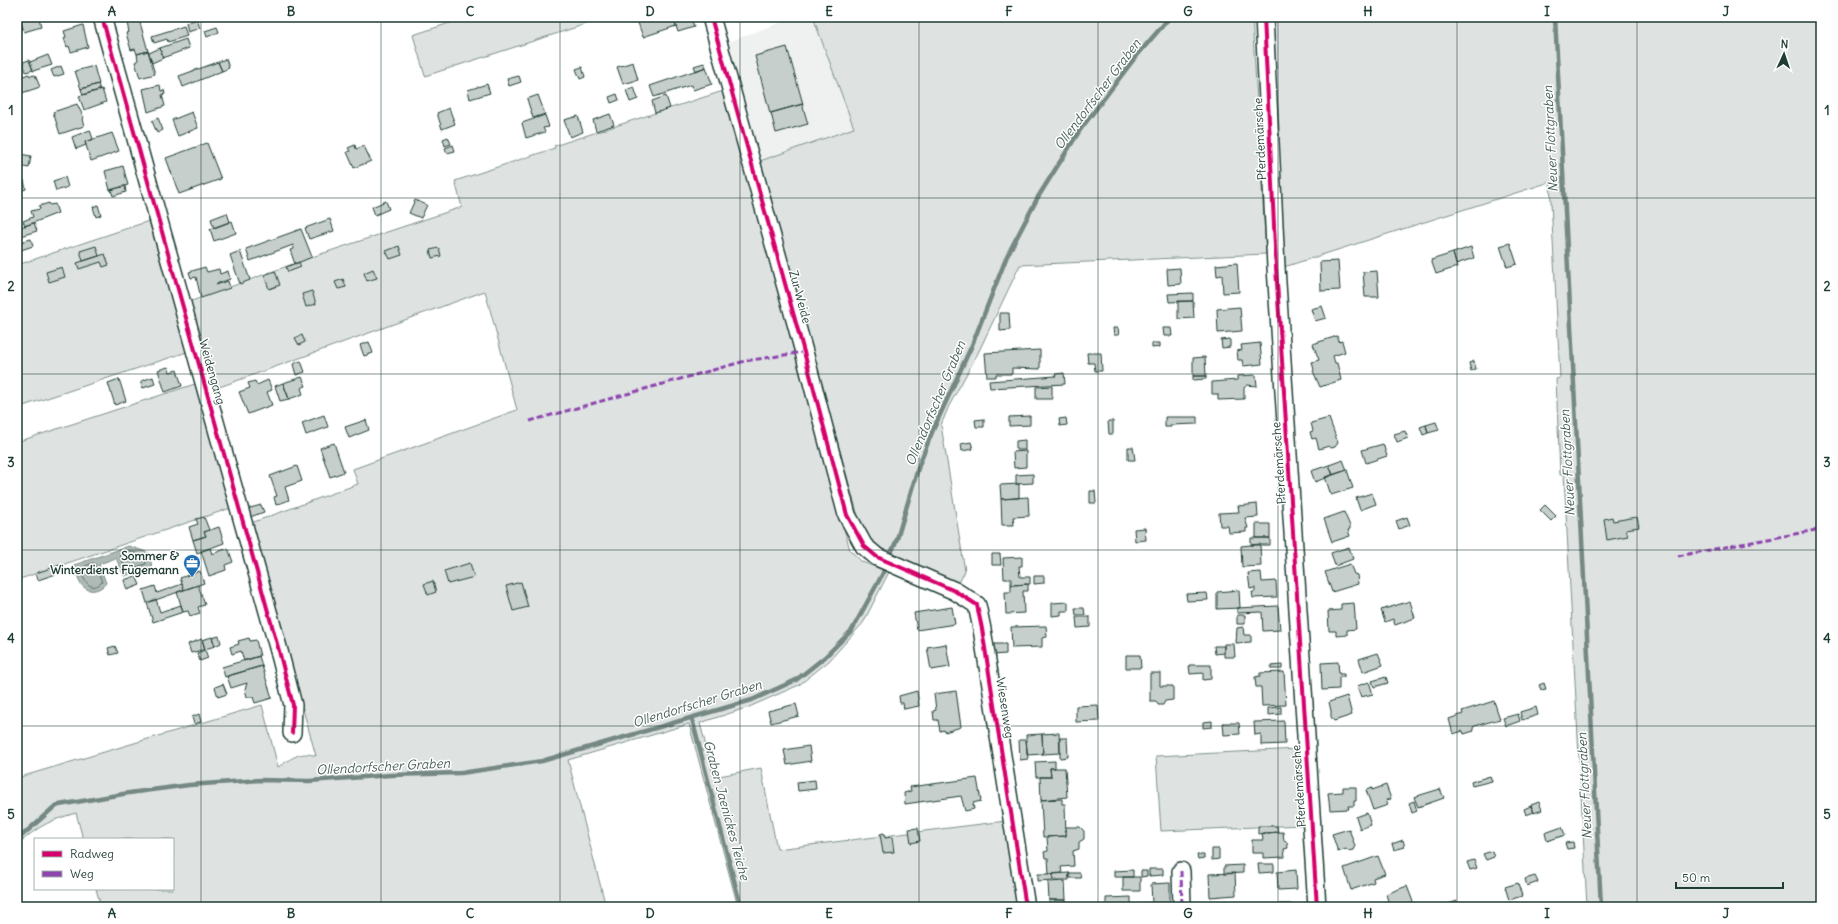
<svg xmlns="http://www.w3.org/2000/svg" width="1838" height="924" font-family="Delius,sans-serif">
  <style>
    .built { fill: #eef1f0 }
    .green { fill: #dee3e2; stroke: #7e908b }
    .water { fill: #afbab7; stroke: #758883 }
    .lines { fill: none; stroke-linecap: round; stroke-linejoin: round }
    .shore { stroke: #596f68; stroke-width: 1 }
    .stream { stroke: #758883; stroke-width: 4.5 }
    .building { fill: #c7cfcc; stroke: #1f3d34 }
    .minor-casing { stroke: #1f3d34; stroke-width: 20 }
    .minor { stroke: #fff; stroke-width: 17 }
    .quiet { stroke: #8e44ad; stroke-width: 3; stroke-dasharray: 6 3; stroke-linecap: butt }
    .cycleway-casing { stroke: #fff; stroke-width: 6 }
    .cycleway { stroke: #d6006c; stroke-width: 4 }
    .grid { fill: none; stroke: #1f3d34; stroke-width: 1; stroke-opacity: 0.55 }
    .labels { text-anchor: middle; stroke-width: 3; stroke-linejoin: round; paint-order: stroke }
    .street-label { font-size: 12px; fill: #1f3d34; stroke: #fff }
    .poi-label { font-size: 12px; font-weight: bold; fill: #1f3d34; stroke: #fff; text-anchor: end }
    .water-label { font-size: 13px; font-style: italic; fill: #4a625b; stroke: #fff }
    .neatline { fill: none; stroke: #1f3d34; stroke-width: 1.5 }
    .grid-label { font-size: 13px; text-anchor: middle; font-weight: bold; fill: #1f3d34 }
  </style>
  <rect width="100%" height="100%" fill="#fff"/>
  <filter id="ink" filterUnits="userSpaceOnUse"><feTurbulence type="fractalNoise" baseFrequency=".025" numOctaves="2"/><feDisplacementMap in="SourceGraphic" scale="8" xChannelSelector="R" yChannelSelector="G"/><feConvolveMatrix kernelMatrix="1 2 1 2 8 2 1 2 1" color-interpolation-filters="sRGB"/></filter>
  <g filter="url(#ink)">
    <path class="built" d="M795,17h18l41,111 -94,33 -34,-118z"/>
    <path class="green" d="M468,17h140l-183,59 -12,-41z
      M813,17h439l14,237 -246,11 -42,88 -29,53 -8,19 24,146 -7,14 -64,-27 -23,-14 -13,-28 -98,-355 94,-33z
      M1270,17h551v890h-234l-23,-432h-4l-4,-96 4,-1 -10,-196 -266,85z
      M723,91l127,459 12,12 27,10 -26,51 -34,38 -30,24 -50,22 -49,16 14,54 47,-9 16,81 229,-28 14,86h-282l-49,-183 -121,36 38,147h-505l-5,-18h77v-50h-90l-7,-26c-28,8 -37,13 -59,32v-67l245,-73 16,62c13,-8 22,-17 38,-11l-65,-233 107,-39 -5,-15 164,-59 -32,-119 -271,98 -25,-87 123,-45 150,-50 -7,-26 100,-33 -1,-2z
      M149,221l38,131 -170,56v-143z
      M195,384l36,124 -214,72v-138z
      M1299,749l5,76 -143,6 -5,-75z"/>
    <path class="water" d="M129,546l20,7 3,14 -28,9 -8,-18 -17,6 7,19c-6,8 -18,11 -25,1 -3,-5 -5,-13 -7,-19z"/>
    <g class="lines">
      <path class="shore" d="M129,551l16,5 1,8 -20,6 -6,-15z
        M93,563l2,1 7,18c-12,12 -19,-3 -22,-13z"/>
      <path class="stream" d="M1555,17l46,890
        M692,719l49,188
        M17,840l36,-32 6,-3 70,-12 60,-8 71,-5 49,1 82,-6 70,-2 81,-12 210,-61 44,-20 29,-23 27,-27 30,-55 15,-36 22,-74 14,-35 39,-85 35,-89 31,-59 42,-67 54,-71 36,-42"/>
    </g>
    <path class="building" d="M17,17h2l4,11 -6,1z
      M19,17h20l2,10 -17,5z
      M636,17h37l3,9 -33,11z
      M673,17h18l3,10 -16,5z
      M139,19l9,32 -11,3 -2,-5 -4,1 -5,-17 3,-1 -2,-9z
      M197,19l3,9 -12,4 -2,-9z
      M83,25l5,22 -17,5 -2,-6 -2,1 -3,-9 2,-1 -2,-6z
      M184,26l3,10 -19,6 -1,-3 -13,4 -2,-7z
      M217,27l2,5 -12,5 -2,-6z
      M186,39l3,9 -26,10 -3,-10z
      M787,47l16,57 -33,9 -15,-57z
      M160,48l3,10 -11,5 -3,-10z
      M148,51l7,23 -15,4 -5,-16 3,-2 -1,-6z
      M48,55l4,10 -19,6 -3,-9z
      M226,59l3,9 -7,3 -4,-9z
      M29,60l4,10 -7,2 -3,-10z
      M218,62l4,9 -39,16 -4,-11z
      M633,62l5,18 -15,4 -6,-17z
      M704,63l2,4 -10,4 -2,-5z
      M61,66l3,8 -10,3 -3,-7z
      M94,66l5,18 -18,5 -6,-18z
      M582,67l3,10 -5,2 -4,-10z
      M706,67l6,17 -19,6 -2,-5 -37,12 -4,-11z
      M29,74l1,2 5,-1 5,12 -21,7 -2,-16z
      M519,76l2,6 -12,4 -2,-7z
      M98,84l2,6 -17,5 -2,-6z
      M487,84l3,9 -20,6 -2,-9z
      M160,85l1,6 3,-1 1,4 -3,1 3,11 -17,6 -5,-23z
      M634,87l4,12 -8,3 -4,-12z
      M102,89l4,13 -22,8 -5,-14z
      M617,94l2,6 -8,3 -2,-6z
      M538,95l7,19 -12,4 -6,-19z
      M666,96l4,12 -15,5 -3,-12z
      M77,104l7,14 -2,1 2,7 -24,8 -7,-22z
      M802,104l6,20 -32,9 -5,-20z
      M449,108l6,16 -13,5 -5,-16z
      M192,112l6,16 -20,8 -6,-16z
      M610,114l4,11 -18,6 -3,-11z
      M545,115l4,12 -6,1 2,4 -19,6 -4,-15z
      M578,116l5,16 -13,5 -6,-17z
      M158,118l5,12 -6,3 -5,-12z
      M90,130l3,9 -8,3 1,3 -10,4 -4,-12z
      M112,133l7,18 -28,10 -6,-19z
      M448,137l3,7 -6,2 -2,-7z
      M207,143l14,36 -42,15 -13,-36z
      M355,145l1,4 8,-3 7,15 -17,7 -7,-16 3,-1 -2,-3z
      M453,145l2,6 -8,2 -2,-5z
      M20,154l11,2 -2,12 -11,-2z
      M123,166l5,19 -18,5 -5,-19z
      M65,177l3,10 -12,4 -3,-10z
      M24,180l2,9 -9,3v-9z
      M125,186l1,6 -13,4 -2,-6z
      M415,200l12,5 -6,13 -12,-5z
      M386,201l3,8 -14,6 -3,-8z
      M49,203l1,2 5,-1 3,9 -33,13 -2,-5 10,-4 -2,-6 9,-2 -1,-3z
      M98,205l3,10 -5,2 -3,-10z
      M227,213l3,9 -16,6 -3,-9z
      M330,219l4,12 -25,8 -4,-11z
      M232,221l4,12 -22,8 -4,-12z
      M34,223l3,8 -20,6v-9z
      M301,229l11,28 -17,7 -5,-14 4,-1 -1,-4 -43,16 -4,-12z
      M31,239l2,7 -15,5 -1,2v-10z
      M1510,243l7,21 -10,3 -7,-21z
      M96,246l3,10 -16,5 -3,-10z
      M399,246l3,9 -12,4 -4,-8z
      M1471,247l3,11 -18,6 -3,-11z
      M439,248l2,8 -9,2 -2,-8z
      M240,251l10,29 -10,4 -10,-29z
      M1453,253l4,14 -21,7 -5,-14z
      M105,254l4,11 -6,2 -2,-5 -22,7 -2,-6z
      M1338,261l2,29 -19,1 -1,-29z
      M299,262l2,5 -13,5 -2,-5z
      M1237,263l2,29 -16,1 -1,-18 -5,1 -1,-11z
      M62,267l3,10 -16,5 -3,-10z
      M205,267l2,5 12,-3 1,5 8,-3 2,8 -14,5v1l12,-4 2,7 -29,10 -5,-21 -5,1 -2,-6z
      M1180,268l1,16 -13,1 -1,-16z
      M373,269l4,9 -10,3 -3,-8z
      M275,271l5,14 -11,4 -5,-14z
      M1377,271l2,26h-14l-2,-25z
      M343,279l3,8 -8,2 -3,-7z
      M312,291l4,13 -10,3 -4,-13z
      M1193,293v8l-24,1 -1,-8z
      M1178,301h15l1,17 -16,1z
      M1322,306l4,12 -11,3 -4,-12z
      M1240,307l2,24 -24,2 -1,-24z
      M1000,313h9l1,17 -10,1z
      M1113,328h5l1,7h-5z
      M1163,328h8l1,8h-8z
      M302,335l3,7 -6,3 -4,-7z
      M1337,336l2,6 3,-1 3,11 -12,4 2,7h2l4,17 -21,7 -7,-16 1,-1 -2,-8 7,-2 -6,-16z
      M1230,339v8l-8,1 -1,-8z
      M369,342l4,11 -9,3 -4,-11z
      M1152,343h8v4l-8,1z
      M1260,343l2,21 -19,2 -1,-6h-4l-1,-9 5,-1 -1,-5z
      M1040,350v19l-28,-1v6h-16v3h-9l-2,-24z
      M1087,353h14l1,18h-7l-1,-8h-6z
      M1205,357l1,19h-13v-18z
      M301,361l4,11 -9,3 -3,-11z
      M1474,361l2,8 -5,2 -2,-8z
      M168,367l2,5 7,-2 5,16 -17,6 -7,-22z
      M1064,373l1,11 -75,4 -1,-7 67,-5 -1,-2z
      M1256,375l1,11 -10,-1 -3,3v11l-26,1v-6h-6v-12l25,-2v-4z
      M1193,376h13v3l-13,1z
      M153,377l2,7 -12,4 -2,-7z
      M302,377l4,9 -5,2 2,6 -14,5 -6,-16z
      M119,379l7,22 -11,4 -7,-22z
      M268,380l4,10 -5,2 5,13 -24,9 -9,-22 11,-4 -2,-5 7,-2 2,4z
      M283,383l6,16 -9,2 -5,-15z
      M1052,386v13h-16v-12z
      M324,415l4,12 -22,8 -4,-12z
      M1030,416v9l-21,1v-9z
      M1165,417h32v7l-26,1v2h-6z
      M1066,418l1,7 -7,1 -1,-7z
      M1329,418l9,25 -3,4 -4,1 -2,-2 -10,3 -3,-11 -4,1 -2,-7 3,-1 -2,-8z
      M984,419v8h-8l-1,-7z
      M366,420l3,10 -20,8 -4,-11z
      M1108,421h5v13h-4z
      M1436,422l3,8 -11,3 -2,-8z
      M1426,425l2,8 -5,2 -3,-8z
      M1405,431l3,7 -11,4 -3,-8z
      M1025,440v10h-9v-9z
      M971,442l2,7 -11,2 -1,-7z
      M334,443l10,29 -14,5 -10,-29z
      M1383,444l4,12 -21,7 -4,-13z
      M1128,447h5l2,13h-7z
      M1026,451v16l-12,1 -1,-16z
      M1343,460l4,10 -14,5 -4,-10z
      M1329,465l4,10 -18,7 -4,-11z
      M297,466l5,15 -17,6 4,13 -13,5 -2,-8 3,-1 -7,-20z
      M1347,470l6,18 -22,7 -6,-18z
      M1033,474v9l-17,1v-9z
      M1019,484v14l-18,1 -1,-14z
      M1090,491h5l1,12h-6z
      M1372,493l4,11 -16,6 -4,-12z
      M1028,497l1,19 -16,1 1,8h-12l-1,-26z
      M1257,504l1,13 -13,1 3,10h-2v4l-17,1 -1,-7h-8l-1,-13 20,-1 -1,-6z
      M261,505l3,7 -14,5 -3,-8z
      M1545,505l11,11 -5,5 -11,-11z
      M1344,512l6,14v3l-2,1 2,6 -18,6 -8,-23z
      M204,517l5,13 -5,2 2,4 -13,4 -4,-13 9,-3 -2,-5z
      M1407,517l3,8 -11,4 -3,-8z
      M1612,517l1,4 24,-4 2,10 -13,2 2,7 -21,4 -3,-21z
      M1256,524h14v14h-14z
      M219,527l5,16 -27,10 -4,-13 13,-4 -2,-4z
      M1145,528l1,12 -11,1 -1,-12z
      M1251,538h19v7h-19z
      M1260,544l1,22 -19,1 -1,-21z
      M1349,547l4,12 -18,7 -4,-13z
      M210,548l2,6 16,-6 5,14 -8,3 1,5 -17,6 -8,-25z
      M992,554h8l1,11h-9z
      M1022,557v9h-3l1,11h10v7l-19,1v-6h-7l-1,-21z
      M470,563l4,14 -26,7 -4,-13z
      M1350,564l4,10 3,1 1,9 -26,8 -7,-20z
      M60,565l2,7 -24,8 -2,-7z
      M200,571l4,12 -20,7 -4,-12z
      M1261,572l1,10 14,-1 1,16 -24,1 -1,-6h3v-4l-5,1 -2,-16z
      M136,576l4,9 -13,5 -3,-10z
      M1034,576h10v7l-10,1z
      M433,581l3,11 -8,3 -4,-11z
      M521,582l7,25 -15,4 -7,-25z
      M182,584l2,6 -37,13 -4,-13 12,-4 2,7z
      M1028,584v7h-5l1,22 -18,1 -1,-22h6v-7z
      M198,585l7,20 -7,2 2,6 -10,3 -2,-5 -5,1 -6,-20z
      M1239,590l1,18 -23,1v-17z
      M1207,593l1,7 -21,1 -1,-7z
      M156,599l4,13 21,-7 2,7 -30,10 -6,-19z
      M1410,601l5,17 -20,7 -2,-6 -8,3 -4,-12z
      M1068,602v9h-7v4l-9,1v-13z
      M1354,603l2,26 -9,1v5l-11,1v-5h-7l-1,-20 13,-1v-6z
      M1278,606l2,24 -17,1 -1,-19 -25,1v-5z
      M952,607l3,17 -38,6 -3,-17z
      M1075,608h9l1,7h-9z
      M1237,615h8v9h-8z
      M1076,617h14v10l-13,1z
      M1046,626l1,11 -5,1v9l-30,1 -1,-21z
      M1243,627l1,8h7v7l-15,1 1,-15z
      M219,636l2,7 -6,3 -3,-8z
      M212,637l3,9 -10,3 -3,-9z
      M249,638l1,3 6,-1 4,16 -16,5 -3,-10 -9,3 -2,-7 9,-3 -1,-3z
      M202,639l3,10 -14,4 -3,-9z
      M946,644l4,23 -19,3 -4,-23z
      M993,644h13v10l-13,1z
      M1224,644h10l1,13h-11z
      M115,646l3,7 -8,2 -2,-7z
      M1214,646h10v7l-9,1z
      M205,650l3,8 -8,3 -3,-8z
      M1378,653l5,12 -20,7 -4,-13z
      M1126,655h14l1,13h-15z
      M259,656l3,10 -37,11 -3,-10z
      M1338,662l1,12h5v3h-5v12l-17,1 -1,-27z
      M1189,665h22v14l-8,1v-7l-13,1z
      M1282,665v4h-11v-3z
      M262,666l10,32 -17,5 -2,-6h-6l-2,-8 2,-6 -16,5 -4,-12z
      M1284,672l2,33 -24,1 -1,-19h-5l-1,-10 5,-1v-3z
      M1150,673h10v13h13v14l-8,1 -2,4h-5l-2,-4h-6z
      M1386,677l2,6 -14,4 -2,-6z
      M1369,682l4,12 -12,3 -4,-11z
      M1544,683l2,6 -5,1 -2,-5z
      M223,684l4,10 -9,3 -3,-10z
      M917,691l2,15 -15,3 -1,-6h-3l-1,-7z
      M956,691l5,36 -16,5 -1,-2 -4,1 -2,-11h-4l-1,-9 3,-1 -2,-16z
      M1347,696l5,19 -18,6 -3,-4v-6l-2,-9z
      M1494,701l6,18 -25,7 -2,1 1,4 -10,3 -1,-3 -10,3 -4,-15 14,-5 -1,-3z
      M796,704l3,12 -28,7 -3,-12z
      M1098,705l1,16 -23,1v-16z
      M1281,707v7l-13,1v-7z
      M1536,707l2,8 -16,5 -2,-8z
      M199,714l2,8 -7,2 -2,-7z
      M1518,714l2,7 -14,5 -3,-8z
      M1212,721v6l-9,1v-6z
      M1284,721l1,23 -24,1v-11l-6,1 -1,-13z
      M1223,723h16l1,11 -16,1z
      M1059,733l1,20 -17,1 -1,-20z
      M1042,734l1,20 -16,1 -1,-20z
      M1060,738h7l1,19 -8,1z
      M1019,740h7l2,19 -8,1z
      M809,746l2,15 -24,4 -3,-15z
      M1055,761v7h-5l1,9h-15l-1,-15z
      M1050,768h15l2,29 -26,3 -1,-23h11z
      M1490,776l2,5 -20,5 -1,-4z
      M977,778l4,23 -8,2 1,6 -9,2 -4,-15 -56,8 -1,-11 7,-2 -1,-4z
      M815,780l1,9 -18,2 -1,-9z
      M1386,785l5,14 -5,1 2,5 -15,5 -7,-20 6,-2v2z
      M1343,787h13v14h-2v5h-6l1,3 -19,1 -2,-17 15,-1z
      M1440,789l4,9 -26,9 -4,-10z
      M1062,799v5h3l1,32 -23,1 -2,-37z
      M1414,801l3,10 -5,2 -3,-10z
      M1539,802l3,8 -8,3 -3,-8z
      M1531,806l3,6 -8,3 -2,-6z
      M1367,813l4,12 -11,4 -4,-12z
      M1258,826h19l1,6 -20,2z
      M1066,827h14l4,4v8l-5,3v7l-6,2 1,15 -13,1 1,6 -13,1 -1,-16h-3l-1,-6 4,-1 -1,-14 19,-1z
      M1562,827l3,8 -18,6 -2,-8z
      M918,828l2,13 -9,2 -2,-14z
      M1349,829l6,17 -2,4 -5,1 -2,-2 -8,3 -6,-18z
      M1283,832l1,9 3,1 1,6 -4,1 1,8 -22,1v-5h-11v-13h11l-1,-7z
      M884,833l1,5 7,-1 2,15 -11,1 -3,-19z
      M1403,840l2,7 -11,3 -2,-6z
      M1573,842l1,6 -7,1 -2,-6z
      M1212,849h7v10l-7,1z
      M1492,851l2,6 -8,3 -3,-6z
      M1197,855h7v3l-6,1z
      M1378,856l7,18 -12,4 1,4 -23,8 -7,-22z
      M1474,860l3,8 -7,2 -3,-8z
      M1258,864h16v8l-15,1z
      M1243,865v8l-19,1v-8z
      M1149,869h14v6l-14,1z
      M1133,870v7h-19v-6z
      M1296,870l1,19 -19,1 -1,-18z
      M1141,871h6v5l-6,1z
      M1069,873v7h-16v-6z
      M1069,873h11l1,5h-12z
      M1235,873l1,22 -26,2 -1,-23z
      M1038,874h15v6l-15,1z
      M1535,876l3,6 -11,4 -2,-7z
      M1123,877h17v14h-17z
      M1065,881l1,19h-17l-1,-18z
      M1170,883v19l-18,1 -1,-19z
      M1518,883l4,13 -13,4 -4,-13z
      M1407,886l8,21h-29l-2,-4 4,-2 -2,-7z
      M1131,897v10h-26l1,-2v-7z
      M1049,900h17v7h-17z
      M1457,901l2,5 -9,1 -2,-3z
      M1279,904h12l1,3h-13z"/>
    <g class="lines">
      <defs>
        <path id="minor" d="M102,17l177,634 14,54 -1,28
          M711,17l93,335 43,163 17,31 13,11 78,34 22,14 5,24 44,278
          M1264,17l12,250 41,640
          M1181,871l1,36"/>
      </defs>
      <use href="#minor" class="minor-casing"/>
      <use href="#minor" class="minor"/>
      <path class="quiet" d="M530,421l215,-60 59,-9
        M1678,556l143,-27
        M1181,871l1,36"/>
      <defs>
        <path id="cycleway" d="M102,17l177,634 14,54 -1,28
          M711,17l93,335 43,163 17,31 13,11 78,34 22,14 5,24 44,278
          M1264,17l12,250 41,640"/>
      </defs>
      <use href="#cycleway" class="cycleway-casing"/>
      <use href="#cycleway" class="cycleway"/>
    </g>
  </g>
  <path class="grid" d="M201,17v890M381,17v890M560,17v890M740,17v890M919,17v890M1098,17v890M1278,17v890M1457,17v890M1637,17v890M17,198h1804M17,374h1804M17,550h1804M17,726h1804"/>
  <defs>
    <symbol id="office-pin" viewBox="-11 -11 22 30"><path d="M0 17L-7.5 6A9.5 9.5 0 1 1 7.5 6Z" fill="#1f6fb2" stroke="#fff"/><path d="M-6-3h4V-5.5h4V-3h4V5H-6ZM-1-4.5V-3h2v-1.5ZM-6 0V1H6V0Z" fill="#fff"/></symbol>
  </defs>
  <g fill-rule="evenodd">
    <use href="#office-pin" x="182" y="553" width="20" height="27"/>
  </g>
  <g class="labels">
    <g class="street-label">
      <text transform="translate(1260 139) rotate(-93)" y="4">Pferdemärsche</text>
      <text transform="translate(800 297) rotate(75)" y="4">Zur Weide</text>
      <text transform="translate(212 372) rotate(74)" y="4">Weidengang</text>
      <text transform="translate(1279 463) rotate(-94)" y="4">Pferdemärsche</text>
      <text transform="translate(1005 708) rotate(81)" y="4">Wiesenweg</text>
      <text transform="translate(1299 786) rotate(-94)" y="4">Pferdemärsche</text>
    </g>
    <g class="poi-label">
      <text x="179" y="560">Sommer &amp;<tspan x="179" dy="14">Winterdienst Fügemann</tspan></text>
    </g>
    <g class="water-label">
      <text transform="translate(1097 94) rotate(-53)" y="5">Ollendorfscher Graben</text>
      <text transform="translate(1550 139) rotate(-93)" y="5">Neuer Flottgraben</text>
      <text transform="translate(935 403) rotate(-67)" y="5">Ollendorfscher Graben</text>
      <text transform="translate(1567 463) rotate(-93)" y="5">Neuer Flottgraben</text>
      <text transform="translate(697 703) rotate(-17)" y="5">Ollendorfscher Graben</text>
      <text transform="translate(383 766) rotate(-3)" y="5">Ollendorfscher Graben</text>
      <text transform="translate(1584 786) rotate(-93)" y="5">Neuer Flottgraben</text>
      <text transform="translate(727 810) rotate(75)" y="5">Graben Jaenickes Teiche</text>
    </g>
  </g>
  <rect width="1838" height="924" fill="none" stroke="#fff" stroke-width="44"/>
  <rect x="34" y="838" width="140" height="52" fill="#ffffff" stroke="#a5b1ae"/>
  <rect x="42" y="851" width="20" height="6" fill="#d6006c" stroke="#a5b1ae"/>
  <text x="70" y="858" font-size="12" fill="#1f3d34">Radweg</text>
  <rect x="42" y="871" width="20" height="6" fill="#8e44ad" stroke="#a5b1ae"/>
  <text x="70" y="878" font-size="12" fill="#1f3d34">Weg</text>
  <g transform="translate(1784 54) rotate(3)" stroke="#ffffff" stroke-width="3" paint-order="stroke">
  <path d="M0-3L7 15L0 10L-7 15Z" fill="#1f3d34"/>
  <text y="-6" font-size="11" font-weight="bold" text-anchor="middle" fill="#1f3d34">N</text>
  </g>
  <path d="M1676 882v6h107v-6" fill="none" stroke="#1f3d34" stroke-width="2"/>
  <text x="1682" y="882" font-size="12" fill="#1f3d34" stroke="#ffffff" stroke-width="3" paint-order="stroke">50 m</text>
  <rect x="22" y="22" width="1794" height="880" class="neatline"/>
  <g class="grid-label">
    <text x="112" y="16">A</text>
    <text x="291" y="16">B</text>
    <text x="470" y="16">C</text>
    <text x="650" y="16">D</text>
    <text x="829" y="16">E</text>
    <text x="1009" y="16">F</text>
    <text x="1188" y="16">G</text>
    <text x="1368" y="16">H</text>
    <text x="1547" y="16">I</text>
    <text x="1726" y="16">J</text>
    <text x="11" y="115">1</text>
    <text x="1827" y="115">1</text>
    <text x="11" y="291">2</text>
    <text x="1827" y="291">2</text>
    <text x="11" y="467">3</text>
    <text x="1827" y="467">3</text>
    <text x="11" y="643">4</text>
    <text x="1827" y="643">4</text>
    <text x="11" y="819">5</text>
    <text x="1827" y="819">5</text>
    <text x="112" y="918">A</text>
    <text x="291" y="918">B</text>
    <text x="470" y="918">C</text>
    <text x="650" y="918">D</text>
    <text x="829" y="918">E</text>
    <text x="1009" y="918">F</text>
    <text x="1188" y="918">G</text>
    <text x="1368" y="918">H</text>
    <text x="1547" y="918">I</text>
    <text x="1726" y="918">J</text>
  </g>
</svg>
